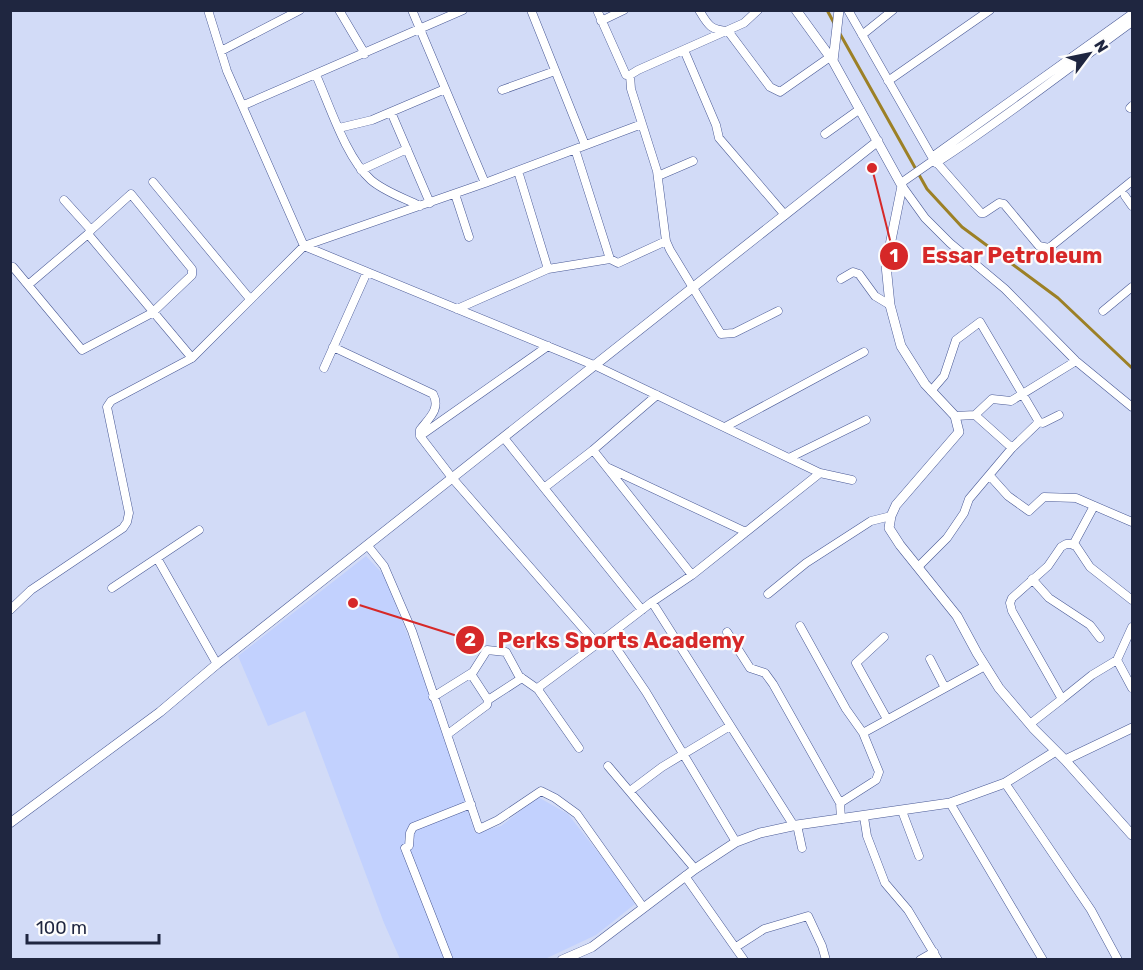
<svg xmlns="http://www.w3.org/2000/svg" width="1143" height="970" font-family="Rubik,sans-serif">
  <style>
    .built { fill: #c2d1fe }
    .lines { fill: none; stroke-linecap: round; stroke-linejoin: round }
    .stream { stroke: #9c8026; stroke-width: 3 }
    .minor-casing { stroke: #495995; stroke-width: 9 }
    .tertiary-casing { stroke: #495995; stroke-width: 10 }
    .minor { stroke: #fff; stroke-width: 8 }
    .tertiary { stroke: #fff; stroke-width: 9 }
    .leader { fill: none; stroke: #d62828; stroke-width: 2 }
    .callout-dot { fill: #d62828; stroke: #fcfcfc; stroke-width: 2 }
    .mark-label { font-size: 18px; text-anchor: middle; font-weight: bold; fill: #fff }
    .callout-label { font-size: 22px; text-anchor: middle; font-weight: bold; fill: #d62828; stroke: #fcfcfc; stroke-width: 4.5; stroke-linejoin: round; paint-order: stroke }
  </style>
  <rect width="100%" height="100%" fill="#d2dbf7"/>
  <path class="built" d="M366,556l18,19 24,61 36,99 31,98 26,-7 37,-29 30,17 44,56 23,34 -39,31 -51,24h-145l-16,-36 -79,-212 -37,15 -30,-70z"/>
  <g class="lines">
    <path class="stream" d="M827,10l7,13
      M839,32l88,157 35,38 96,71 74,70"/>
    <defs>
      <path id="minor" d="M208,10l19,61 77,175 292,120 224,107 -128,102 -40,27 -44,34
        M339,10l26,44
        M412,10l73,173 157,-59
        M531,10l54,135
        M597,10l29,65h4
        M699,10c9,15 11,20 29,21l42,56 10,5 50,-35
        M758,10l-14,13 -106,47 -8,5 1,14 26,82 9,70 4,9 48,79 3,5 13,-1 44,-22
        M848,10l84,147 49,56h3l15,-10 5,1 35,42 10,2 83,-67
        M601,21l23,-11
        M862,35l31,-25
        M684,50l32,75 3,13 66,77
        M221,51l79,-41
        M316,75c14,31 30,83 55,105 14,12 33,18 49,26
        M888,81l102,-71
        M502,90l53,-19
        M244,105l219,-95
        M1130,108l2,-2
        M391,112l39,91
        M339,128l33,-8 73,-31
        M825,134l35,-25
        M575,149l35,110 8,4 48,-22
        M932,157l200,-143
        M936,163c68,-44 131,-94 196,-141
        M361,170l46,-21
        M518,171l30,98 62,-10
        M658,176l35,-15
        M153,182l97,117
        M901,183l33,-23
        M902,186l23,32 25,25 55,46 71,72 56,46
        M455,194l14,43
        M1125,196l7,10
        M64,200l27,30 -3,4 104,124
        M13,267l69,83 70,-37 40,-38v-6l-61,-75 -40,36
        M841,279l12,-7 6,2 16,22 15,9
        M28,285l60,-51
        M457,309l91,-40
        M1103,311l29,-24
        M333,347l100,47c8,15 -4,24 -13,36v6l33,43 144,165 11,-8 38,56 90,150
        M324,368l43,-96
        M931,391l13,-15 12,-36 24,-18 59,100
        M657,395l-64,55 99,125
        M975,415l17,-16 19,2 65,-40
        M725,427l139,-75
        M420,436l128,-90
        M504,438l138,172
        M1012,448l27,-26 4,1 16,-8
        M789,458l77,-38
        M609,468l137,64
        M820,473l32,7
        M990,476l18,20 21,15 15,-14 32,1 56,24
        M544,488l49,-38
        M1073,545l21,-39
        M368,546l16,20 28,65 67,198 19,-9 43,-29 14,7 22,16 66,93
        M157,558l60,106
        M918,567l29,-29 17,-25 5,-14 43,-51 -37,-33 -20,1
        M1032,579l17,19 41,27 10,13
        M112,588l87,-58
        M768,594l38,-31 65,-42 20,-5
        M652,602l142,224
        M10,610l21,-20 92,-62 4,-6 2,-9 -22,-106 4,-6 81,-43 112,-112 181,-63
        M800,626l46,83 17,24
        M1132,627l-15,33 15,28
        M727,632l23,36 15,5 8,11 67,119
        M884,637l-28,26 31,56
        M930,659l15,29
        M471,674l17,26
        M433,697l40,-25 14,-22 19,2 13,24 20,14
        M1062,699l30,-24 25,-15
        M1030,724l32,-25 -50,-88 -2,-8 2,-5 36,-32 13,-19 5,-3h5l5,2 14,21 42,33
        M448,734l39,-29 1,-5 34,-22
        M579,748l-40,-57v-4l58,-43
        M608,766l87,103
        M1005,783l86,127 27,50
        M630,791l32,-24 68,-41
        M950,803l93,157
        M902,811l17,45
        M864,817l3,19 18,47 23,27 30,50
        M841,819l-1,-16 36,-23 3,-8 -16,-39 122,-67
        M797,825l5,23
        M685,876l59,84
        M736,947l28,-18 44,-13 14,30 4,14
        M449,960l-44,-112 4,-2 1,-13 3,-6 58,-23
        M920,960l14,-8"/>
      <path id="tertiary" d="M796,10l37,51 69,125 -16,79 4,40 11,41 24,38 30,32 4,16 -63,73 -5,11 -2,12 11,17 57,71 20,37 22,35 35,41 31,31 67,75
        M833,61l6,-51
        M1065,760l67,-32
        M10,823l150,-111 57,-48 661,-523
        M562,960l30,-13 103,-78 41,-27 24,-9 37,-8 153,-22 55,-20 51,-32"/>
    </defs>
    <use href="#minor" class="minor-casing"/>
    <use href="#tertiary" class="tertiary-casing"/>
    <use href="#minor" class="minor"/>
    <use href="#tertiary" class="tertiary"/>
  </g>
  <path class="leader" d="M872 168L894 256M353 603L470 640"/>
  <g class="callout-dot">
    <circle cx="872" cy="168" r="6"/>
    <circle cx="353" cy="603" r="6"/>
    <circle cx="894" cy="256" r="15"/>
    <circle cx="470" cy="640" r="15"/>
  </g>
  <g class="mark-label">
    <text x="894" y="262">1</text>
    <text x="470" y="646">2</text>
  </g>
  <g class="callout-label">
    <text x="1012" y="263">Essar Petroleum</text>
    <text x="621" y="648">Perks Sports Academy</text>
  </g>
  <rect width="1143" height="970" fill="none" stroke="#1f2640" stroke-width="24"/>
  <g transform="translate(1089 54) rotate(58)" stroke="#fcfcfc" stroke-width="4.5" paint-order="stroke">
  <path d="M0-4.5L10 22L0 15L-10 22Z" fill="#1f2640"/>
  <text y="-9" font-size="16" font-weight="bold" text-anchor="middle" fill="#1f2640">N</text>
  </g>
  <path d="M27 934v9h132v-9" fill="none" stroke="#1f2640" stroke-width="3"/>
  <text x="36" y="934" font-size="18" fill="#1f2640" stroke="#fcfcfc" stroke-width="4.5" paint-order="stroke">100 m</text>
</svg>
